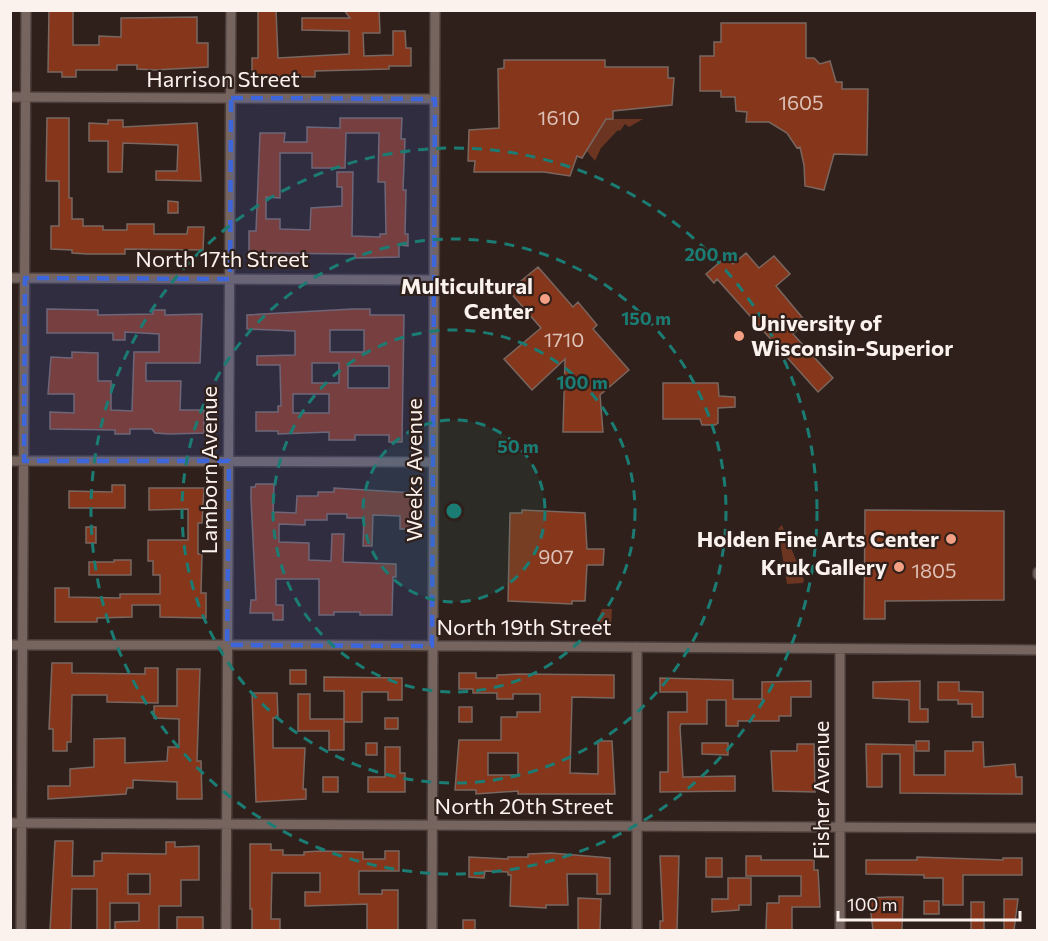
<svg xmlns="http://www.w3.org/2000/svg" width="1048" height="941" font-family="Commissioner,sans-serif">
  <style>
    .green { fill: #6b3522 }
    .building { fill: #86361a; stroke: #796760; stroke-width: 1.5; fill-rule: evenodd }
    .lines { fill: none; stroke-linecap: round; stroke-linejoin: round }
    .minor-casing { stroke: #493c39; stroke-width: 12 }
    .minor { stroke: #76645e; stroke-width: 9 }
    .marked { fill: #3e66db; fill-opacity: 0.2; stroke: #3e66db; stroke-width: 4.5; stroke-dasharray: 12 8; stroke-linejoin: round }
    .ring { fill: none; stroke: #1b7c74; stroke-width: 3; stroke-dasharray: 10 8 }
    .poi-dot { fill: #f39f83; stroke: #2f201b; stroke-width: 2 }
    .labels { text-anchor: middle; stroke-width: 4.5; stroke-linejoin: round; paint-order: stroke }
    .number-label { font-size: 20px; fill: #dec2b8 }
    .street-label { font-size: 22px; fill: #fbf1ed; stroke: #2f201b }
    .poi-label { font-size: 22px; font-weight: bold; fill: #fbf1ed; stroke: #2f201b; text-anchor: end }
    .centre { fill: #1b7c74; stroke: #2f201b; stroke-width: 3 }
    .ring-label { font-size: 18px; text-anchor: middle; font-weight: bold; fill: #1b7c74; stroke: #2f201b; stroke-width: 4.5; stroke-linejoin: round; paint-order: stroke }
  </style>
  <rect width="100%" height="100%" fill="#2f201b"/>
  <path class="green" d="M606,119h37l-14,8 -4,-3 -5,7 -2,-1 -17,18 -6,13 -9,-11z
    M782,525l22,55 -1,3 -16,1 -9,-55z
    M602,609h10l-1,17h-16z"/>
  <path class="building" d="M258,10h18l2,48 71,-4v-23l-47,-1v-12h48l-6,-8h35l1,23h-17l1,23 29,-1v-24h12l1,17h5v18h-22v3l-74,2v6l-63,-1v-18h6z
    M49,11h24v34h26v-9l22,1v-19l76,-1v26h11v24l-53,3 -18,-1v-4h-20v5h-41v7h-14v-5h-14z
    M721,23h85v35h8l6,6 10,-3 6,21h6v7h26l-1,66 -33,-1 -10,36 -19,-4 -1,-21 -4,-18 -3,1 -10,-15 -18,-11h-23l1,-10 -11,-1 -1,-14h-14v-6h-21v-35h14v-14h7z
    M504,60h101v7h63v11h6l-2,27 -59,6v8h-7l-24,39 -5,-2 -7,20 -26,-4h-70l1,-11h-7l1,-31 30,-2 -1,-59 6,-1z
    M47,118h22v80h3v21h11v7h20v4h24v-6h27v10h33l1,-7h16l-1,23 -78,-1v5h-38l-15,-1v-3l-21,-1v-23h8v-45h-13z
    M340,118h62l-1,21h4l-2,51h3l-1,44h3v12l-9,-1v12l-44,1v-4l-106,-1v-22h7l4,-98h25l-1,9h23v-15l33,1zM346,133h33l-1,49h7l1,52h-6v3l-28,-1 1,-64h-16v15h5v19l-31,2 -1,22 -30,-1v-10h-14v-22l14,1v-45h32v15h33z
    M108,120h15v7l74,-4 4,58 -45,-1v-9h21l1,-26 -55,-2 -1,29h-14v-31h-19v-18l19,1z
    M168,201l10,1v11h-10z
    M746,253l13,15 15,-12 16,18 -14,12 30,36 -13,12 40,44 -15,14 -101,-113 -3,4 -8,-9 21,-18 6,8z
    M538,267l35,40 5,-5 19,23 -4,4 36,41 -29,25 3,37h-40l2,-73 -33,31 -28,-31 37,-31 -32,-37z
    M47,309l51,1v5l55,-1v-4h12v5l37,-1 -2,49h-54v18h35l-1,29h24v23l-34,1 -15,-1 -3,-4h-22v5h-15v-4l-65,-1v-17l24,1v-19h-26l3,-37 21,1v-6l26,1v28h13v29l21,1 2,-59h25v-18l-34,-2v8h-12v-7h-66z
    M353,309h17v6h34l-2,127h-13v-7h-34v5h-26v-8l-51,2v-3h-22v-19h22v-6h3l-1,-41h-23v-9l38,-1v-24l-48,-2v-14zM330,330h34v22h-34zM312,363h27v20h-27zM348,366h41v22h-41zM293,394h36v19h-36z
    M663,383h55l1,13 16,1v10l-17,1v15l-3,2h-13l-2,-6h-37z
    M256,484h18l-1,28 23,1 1,-17h21v-4h16v-4l81,5 -1,36h-14v-13l-27,-1 -1,31h-9l1,-28h-17v-4h-20v6h-22v5l-26,-1v18l30,1v17l22,1 1,-27h12l-1,28 53,2v13h-3l-1,38h-32v-3h-26v3h-15v-36h-43v26h7v15h-10v-7h-23l1,-13h5l-5,-101v-12h4z
    M112,485h13v23h-56v-17l43,1z
    M149,488h55l-2,35h-4v31h4l-1,39h5v25l-46,-1v-12h-28v12l-35,1v4h-42v-34h14v9l51,1v-4h40v-19h-7v-14h-5v-21h40v-31l-39,1z
    M522,510l63,3 2,36h17l-1,16h-16l-2,36h-13v3l-64,-3 2,-88h12z
    M865,510l139,1v89l-119,1v18h-21z
    M86,527h10v16h-10z
    M114,560h17v15h-42v-13h25z
    M52,663h20v10l73,1v-6h13v35l-51,-1v-7h-35l-1,47h-4v9h-14v-22h-4z
    M177,669h23l-3,92h4l1,38h-25v-17l-44,-2v8h-6l-1,6 -78,5v-13h22v-17l24,-2v-28l31,-1v25l42,-2 1,-14h11v-28l-25,-1v-12h23z
    M290,670h16v14h-16z
    M459,673h17v5h21v-3l21,-1 96,1v23l-42,-1 -2,76 28,1v-33h14l3,53h-97v-3l-42,3v-4h-21l4,-50h42v-23h16v-5h23v-18h-27v5h-16v-6h-24v-4h-14zM488,753h30v22h-30z
    M324,677l78,1v22h-14v-8h-26v30h-18v-31h-20z
    M660,678l73,2v19h29v-17l49,-1v16h-20v19h-12v5h-41v5h-12v-26h-19v24h-26l-1,3 3,50 52,-1v15l-75,1v-20h8v-60h19v-20h-27z
    M920,681v28h8v13h-19v-22l-36,-2v-16z
    M938,682h21v9l24,1v25h-11v-13h-14v-4h-20z
    M252,693h25l1,25h-5v30h32l-2,41h3v10l-50,3z
    M298,694h12v25h34v31h-15v-19h-31z
    M459,707h13v15h-13z
    M385,718h13v11h-13z
    M916,741h13v10h-13z
    M973,742h10l1,25 31,-3 1,13h6v17l-122,-1v-39h-18v33h-15l-1,-43 48,1v30h31v-24h28z
    M366,743h11v12h-11z
    M702,743h26v12l-26,-1z
    M797,744h17l1,48 -42,-1 -2,-40h26z
    M385,747h15v26h5v19h-37v-15h17z
    M323,777h15v15h-15z
    M55,841h18l-1,35h22v-15h8v-8l64,1v-12h9v5l24,-1v34h-18v26h-22v24h-44v-8l24,-1v-18h-29v27h-13v-41h-25l-1,41h-21zM128,874h22v20h-22z
    M250,844h21v6h12v5h21v-3l17,-1 42,1v7h22v-8h14v20h-40v23h23v-4h16v40h-31v-26l-62,2v-14h15v-19h-48l-1,46h9v11h-28v-21h-2z
    M551,853l59,5v36h-13v-20h-30l1,31h-22v3l-36,-2 1,-31h-3v-3l-23,-1 -1,7 -15,-1v-20l39,2v-2h20v-3z
    M660,856h19l-2,74h-17v-9h3z
    M746,856h15v4h53v10h4l2,37h-28v23h-26l1,-27h12v-7h22v-20h-55z
    M917,857l86,3v-2h19v17h-59v30h-20v-27h-19v-3l-58,-1v-14h51z
    M706,858h16v19h-16z
    M728,878h23v27h-12v5l-27,2v-13h16z
    M888,897h15l-1,33h-29l-4,-32z
    M578,898l23,1 -1,31h-22z
    M1004,899h14l-4,31h-10z
    M924,901h15v13h-15z
    M971,902h13v28h-13z
    M177,917h26v13h-26z
    M463,920h12v10h-12z"/>
  <g class="lines">
    <defs>
      <path id="minor" d="M10,97l425,2
        M10,278l424,2
        M10,461l423,1
        M1038,572v3
        M10,645h303l725,5
        M840,649v281
        M10,823l1028,5
        M21,930l5,-920
        M226,930l5,-920
        M432,930l3,-920
        M637,930v-283"/>
    </defs>
    <use href="#minor" class="minor-casing"/>
    <use href="#minor" class="minor"/>
  </g>
  <path class="marked" d="M231,98l204,1 -3,547 -205,-1 2,-184h-205l1,-183 205,1z"/>
  <circle cx="454" cy="511" r="91" fill="#1b7c74" fill-opacity=".12"/>
  <g class="ring">
    <circle cx="454" cy="511" r="91"/>
    <circle cx="454" cy="511" r="181"/>
    <circle cx="454" cy="511" r="272"/>
    <circle cx="454" cy="511" r="363"/>
  </g>
  <g class="poi-dot">
    <circle cx="545" cy="299" r="6"/>
    <circle cx="739" cy="336" r="6"/>
    <circle cx="951" cy="539" r="6"/>
    <circle cx="899" cy="567" r="6"/>
  </g>
  <g class="labels">
    <g class="number-label">
      <text x="801" y="110">1605</text>
      <text x="559" y="125">1610</text>
      <text x="564" y="347">1710</text>
      <text x="556" y="564">907</text>
      <text x="934" y="578">1805</text>
    </g>
    <g class="street-label">
      <text x="223" y="87">Harrison Street</text>
      <text x="222" y="267">North 17th Street</text>
      <text transform="translate(209 470) rotate(-90)" y="8">Lamborn Avenue</text>
      <text transform="translate(414 470) rotate(-90)" y="8">Weeks Avenue</text>
      <text x="524" y="635">North 19th Street</text>
      <text transform="translate(821 790) rotate(-90)" y="8">Fisher Avenue</text>
      <text x="524" y="814">North 20th Street</text>
    </g>
    <g class="poi-label">
      <text x="533" y="294">Multicultural<tspan x="533" dy="25">Center</tspan></text>
      <text x="751" y="331" text-anchor="start">University of<tspan x="751" dy="25">Wisconsin-Superior</tspan></text>
      <text x="939" y="547">Holden Fine Arts Center</text>
      <text x="887" y="575">Kruk Gallery</text>
    </g>
  </g>
  <circle cx="454" cy="511" r="9" class="centre"/>
  <g class="ring-label">
    <text x="711" y="261">200 m</text>
    <text x="646" y="325">150 m</text>
    <text x="582" y="389">100 m</text>
    <text x="518" y="453">50 m</text>
  </g>
  <rect width="1048" height="941" fill="none" stroke="#fbf1ed" stroke-width="24"/>
  <path d="M838 911v9h182v-9" fill="none" stroke="#fbf1ed" stroke-width="3"/>
  <text x="847" y="911" font-size="18" fill="#fbf1ed" stroke="#2f201b" stroke-width="4.5" paint-order="stroke">100 m</text>
</svg>
